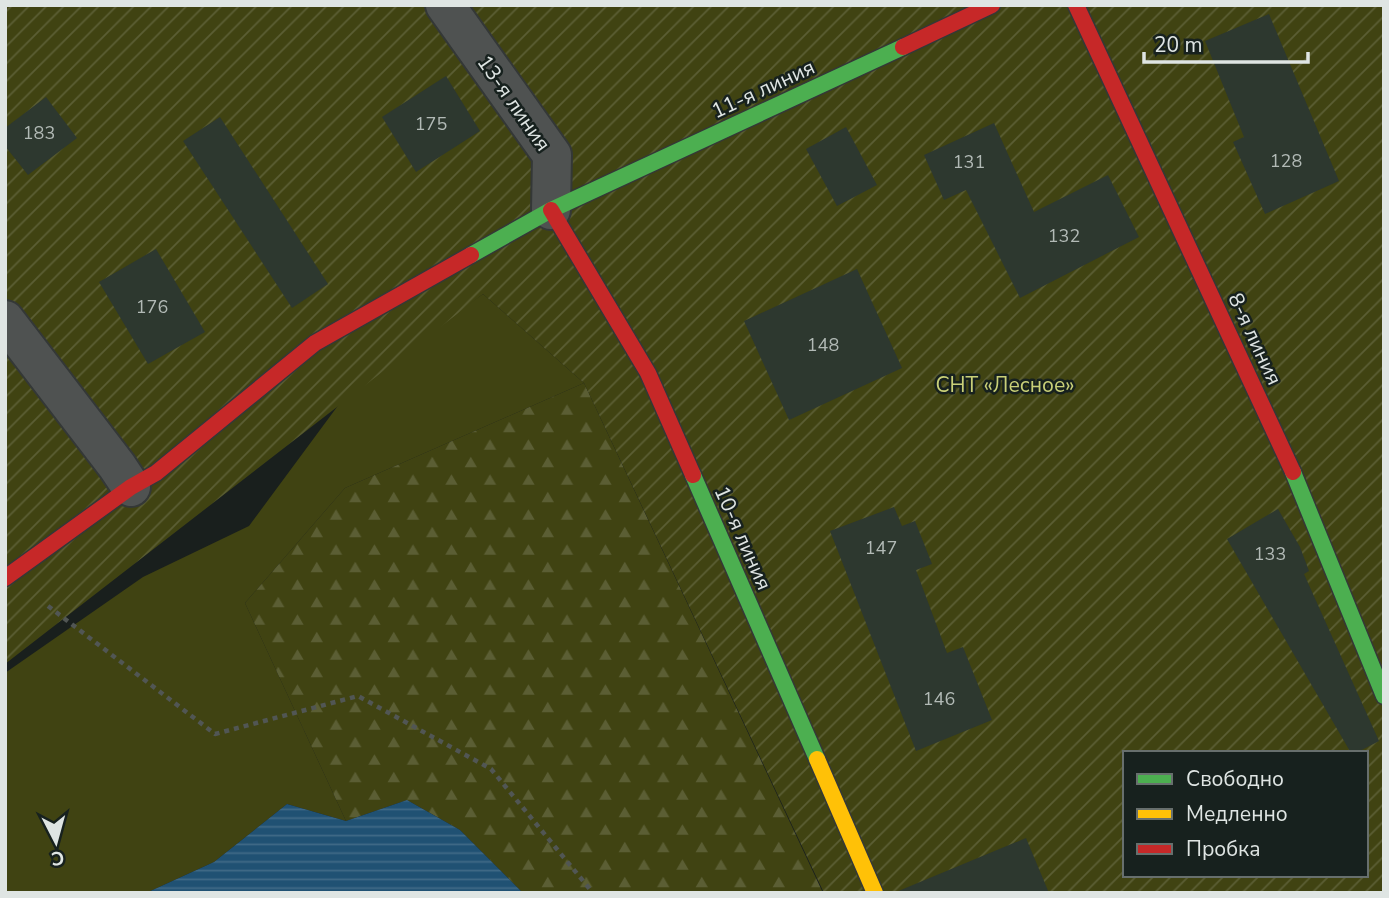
<svg xmlns="http://www.w3.org/2000/svg" width="1389" height="898" font-family="'Nunito Sans',sans-serif">
  <style>
    .grass { fill: #404312 }
    .forest { fill: url(#forest-firs) }
    .garden { fill: url(#garden-furrows); fill-rule: evenodd }
    .water { fill: url(#water-rules) }
    .building { fill: #2d382f }
    .lines { fill: none; stroke-linecap: round; stroke-linejoin: round }
    .street-casing { stroke: #343837; stroke-width: 42 }
    .fast-casing { stroke: #343837; stroke-width: 19 }
    .slow-casing { stroke: #343837; stroke-width: 19 }
    .jam-casing { stroke: #343837; stroke-width: 19 }
    .path { stroke: #515654; stroke-width: 4.5; stroke-dasharray: 5 5; stroke-linecap: butt }
    .street { stroke: #4f5251; stroke-width: 38 }
    .fast { stroke: #4caf50; stroke-width: 16 }
    .slow { stroke: #ffc107; stroke-width: 16 }
    .jam { stroke: #c62828; stroke-width: 16 }
    .labels { text-anchor: middle; stroke-width: 5; stroke-linejoin: round; paint-order: stroke }
    .number-label { font-size: 18px; fill: #b2bab6 }
    .street-label { font-size: 21px; fill: #dfe5e3; stroke: #17211e }
    .park-label { font-size: 21px; fill: #c9d078; stroke: #17211e }
  </style>
  <defs>
    <pattern id="forest-firs" width="22" height="20" patternUnits="userSpaceOnUse" patternTransform="scale(1.75)"><rect width="22" height="20" fill="#404312"/><path d="M5 1l3.5 6h-7zM16 11l3.5 6h-7z" fill="#5b5e34"/></pattern>
    <pattern id="garden-furrows" width="10" height="10" patternUnits="userSpaceOnUse" patternTransform="scale(1.75)"><rect width="10" height="10" fill="#404312"/><path d="M-1 1l2-2M0 10L10 0M9 11l2-2" fill="none" stroke="#5b5e34"/></pattern>
    <pattern id="water-rules" width="6" height="5" patternUnits="userSpaceOnUse" patternTransform="scale(1.75)"><rect width="6" height="5" fill="#205173"/><path d="M0 2.5h6" fill="none" stroke="#406a87"/></pattern>
  </defs>
  <rect width="100%" height="100%" fill="#191f1d"/>
  <path class="grass" d="M483,294l101,89 -239,105 -100,115 101,218 -59,-17 -73,58 -68,31h-141v-220l138,-96 106,-51 102,-138z"/>
  <path class="forest" d="M584,383l239,510h-300l-63,-63 -53,-30 -61,21 -101,-218 100,-115z"/>
  <path class="garden" d="M5,5h1379v888h-560l-240,-510 -101,-89 -478,370zM1125,753h241v122h-241z"/>
  <path class="water" d="M407,800l53,30 63,63h-377l68,-31 73,-58 59,17z"/>
  <path class="building" d="M1269,14l70,167 -74,33 -32,-72 11,-5 -39,-96z
    M446,76l34,55 -64,41 -34,-55z
    M46,97l31,41 -49,37 -23,-29v-18z
    M220,117l108,167 -36,24 -109,-167z
    M994,123l40,89 74,-37 31,62 -119,61 -54,-108 -22,10 -20,-45z
    M846,127l31,58 -40,21 -31,-57z
    M156,249l49,83 -57,32 -49,-82z
    M857,269l45,99 -113,52 -45,-99z
    M894,507l8,19 13,-5 17,43 -16,6 31,83 16,-6 29,73 -76,31 -86,-220z
    M1278,509l22,38 9,24 -5,3 75,167 -23,12h-5l-124,-214z
    M1026,838l23,55h-153v-1z"/>
  <g class="lines">
    <defs>
      <path id="street" d="M445,5l107,150 -1,55
        M5,320l112,146 14,21"/>
      <path id="fast" d="M471,255l80,-45 352,-163
        M1293,472l91,224
        M693,475l124,284"/>
      <path id="slow" d="M817,759l58,134"/>
      <path id="jam" d="M1076,5l217,467
        M903,47l89,-42
        M551,210l97,163 45,102
        M5,578l126,-91 25,-14 159,-130 156,-88"/>
    </defs>
    <use href="#street" class="street-casing"/>
    <use href="#fast" class="fast-casing"/>
    <use href="#slow" class="slow-casing"/>
    <use href="#jam" class="jam-casing"/>
    <path class="path" d="M48,606l167,128 143,-38 133,73 102,124"/>
    <use href="#street" class="street"/>
    <use href="#fast" class="fast"/>
    <use href="#slow" class="slow"/>
    <use href="#jam" class="jam"/>
  </g>
  <g class="labels">
    <g class="number-label">
      <text x="431" y="130">175</text>
      <text x="39" y="139">183</text>
      <text x="1286" y="167">128</text>
      <text x="969" y="168">131</text>
      <text x="1064" y="242">132</text>
      <text x="152" y="313">176</text>
      <text x="823" y="351">148</text>
      <text x="881" y="554">147</text>
      <text x="1270" y="560">133</text>
      <text x="939" y="705">146</text>
    </g>
    <g class="street-label">
      <text transform="translate(763 89) rotate(-25)" y="7">11-я линия</text>
      <text transform="translate(514 103) rotate(55)" y="7">13-я линия</text>
      <text transform="translate(1255 339) rotate(65)" y="7">8-я линия</text>
      <text transform="translate(743 538) rotate(66)" y="7">10-я линия</text>
    </g>
    <g class="park-label">
      <text x="1005" y="392">СНТ «Лесное»</text>
    </g>
  </g>
  <rect width="1389" height="898" fill="none" stroke="#dfe5e3" stroke-width="14"/>
  <rect x="1123" y="751" width="245" height="126" fill="#17211e" stroke="#676f6d" stroke-width="2"/>
  <rect x="1137" y="774" width="35" height="10" fill="#4caf50" stroke="#676f6d" stroke-width="2"/>
  <text x="1186" y="786" font-size="21" fill="#dfe5e3">Свободно</text>
  <rect x="1137" y="809" width="35" height="10" fill="#ffc107" stroke="#676f6d" stroke-width="2"/>
  <text x="1186" y="821" font-size="21" fill="#dfe5e3">Медленно</text>
  <rect x="1137" y="844" width="35" height="10" fill="#c62828" stroke="#676f6d" stroke-width="2"/>
  <text x="1186" y="856" font-size="21" fill="#dfe5e3">Пробка</text>
  <g transform="translate(56 842) rotate(174)" stroke="#17211e" stroke-width="5" paint-order="stroke">
  <path d="M0-5L12 26L0 18L-12 26Z" fill="#dfe5e3"/>
  <text y="-10" font-size="19" font-weight="bold" text-anchor="middle" fill="#dfe5e3">С</text>
  </g>
  <path d="M1144 52v10h164v-10" fill="none" stroke="#dfe5e3" stroke-width="3.5"/>
  <text x="1154" y="52" font-size="21" fill="#dfe5e3" stroke="#17211e" stroke-width="5" paint-order="stroke">20 m</text>
</svg>
